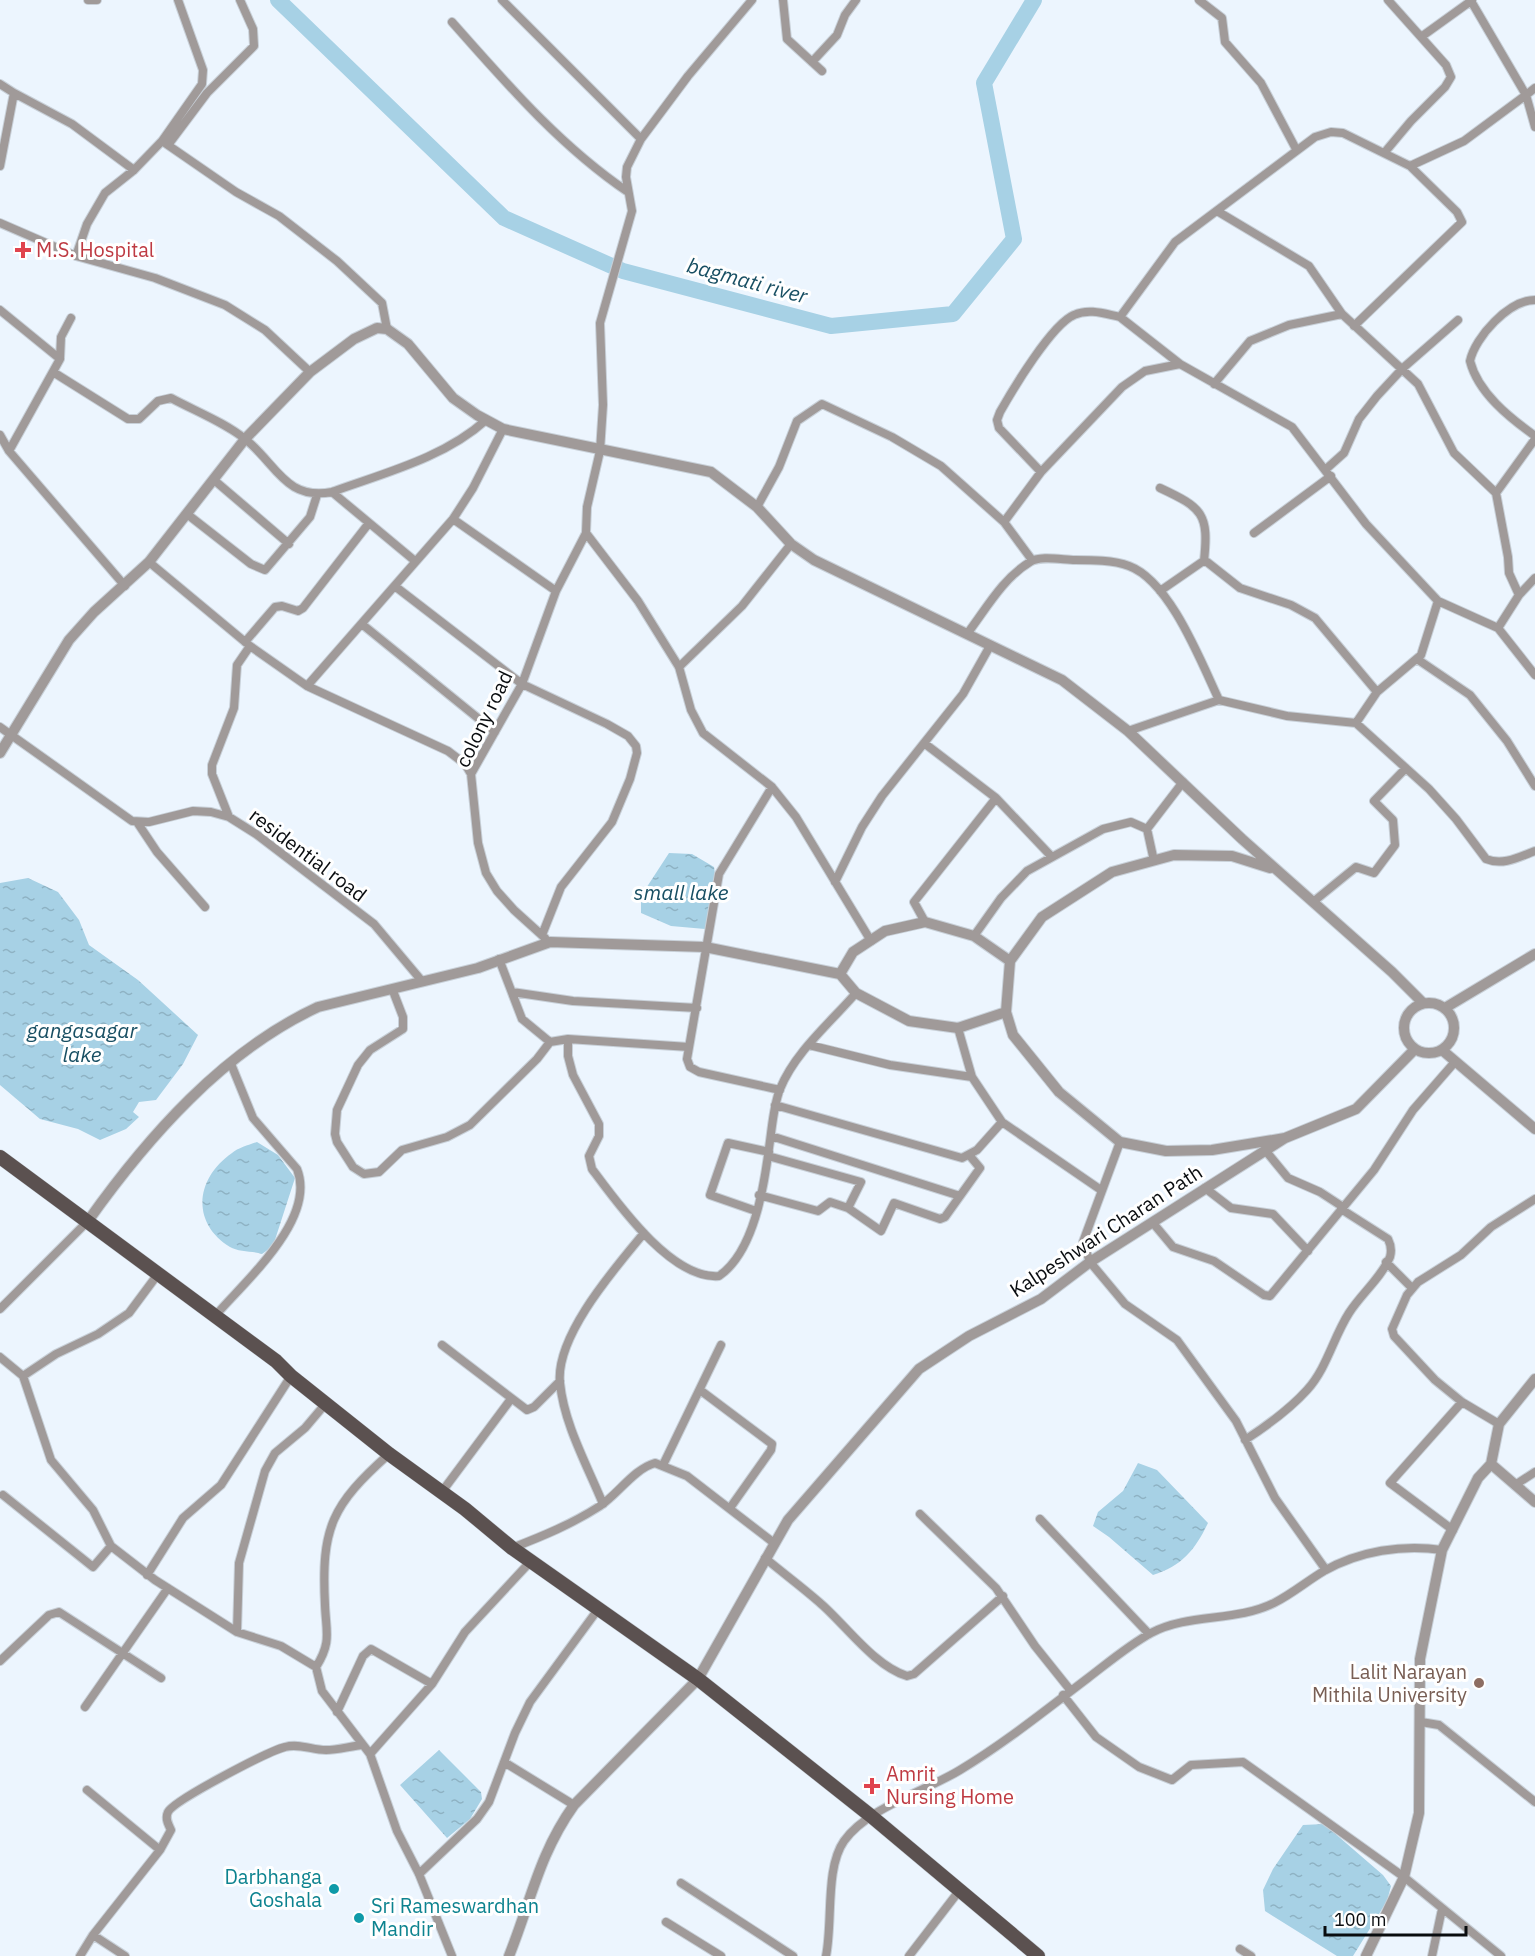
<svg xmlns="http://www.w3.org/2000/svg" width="1535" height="1956" font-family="'IBM Plex Sans',sans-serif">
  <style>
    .water { fill: url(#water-ripples) }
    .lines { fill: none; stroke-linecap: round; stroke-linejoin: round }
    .river { stroke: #a7d1e5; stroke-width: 16 }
    .minor-casing { stroke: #c8d0d8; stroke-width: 10 }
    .tertiary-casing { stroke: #c8d0d8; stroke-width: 12 }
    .primary-casing { stroke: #c8d0d8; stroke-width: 15 }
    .minor { stroke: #a09a99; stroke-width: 8 }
    .tertiary { stroke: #a09a99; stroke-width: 10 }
    .primary { stroke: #5b5150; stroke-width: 14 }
    .health-dot { fill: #e0444e; stroke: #fff; stroke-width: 2 }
    .education-dot { fill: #8d6e63; stroke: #fff; stroke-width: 2 }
    .culture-dot { fill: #0f9aa8; stroke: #fff; stroke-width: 2 }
    .labels { text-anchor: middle; stroke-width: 6; stroke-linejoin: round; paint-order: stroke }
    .health-label { font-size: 20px; fill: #be3a42; stroke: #fff; text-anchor: start }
    .street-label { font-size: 20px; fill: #090c0f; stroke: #fff }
    .education-label { font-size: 20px; fill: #785e54; stroke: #fff; text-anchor: end }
    .culture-label { font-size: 20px; fill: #0d838f; stroke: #fff; text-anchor: end }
    .water-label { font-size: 21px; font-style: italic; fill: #184f63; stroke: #fff }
  </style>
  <defs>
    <pattern id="water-ripples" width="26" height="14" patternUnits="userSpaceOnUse" patternTransform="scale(1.5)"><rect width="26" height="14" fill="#a7d1e5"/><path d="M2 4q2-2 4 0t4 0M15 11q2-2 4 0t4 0" fill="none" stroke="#8eb2c3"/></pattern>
  </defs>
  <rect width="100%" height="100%" fill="#ecf5fe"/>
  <path class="water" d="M669,853l23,1 22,13 3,20 -12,42 -34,-3 -30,-13v-17z
    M28,878l30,14 21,28 10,25 49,35 60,55 -15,29 -27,36 -17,2 -6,10 6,5 -13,12 -26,11 -22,-11 -38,-10 -40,-34v-202z
    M257,1142l21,13 17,23 -22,68 -11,8c-9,-3 -24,-2 -32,-7 -40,-25 -34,-69 2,-94 6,-5 17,-8 25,-11z
    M1138,1463l19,7 51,53c-13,27 -26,43 -55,52l-44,-38 -16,-11 5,-14 25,-21z
    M439,1750l42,42 1,7 -12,20 -23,19 -47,-53z
    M1324,1824l59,51 8,11 -4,15 -34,55h-16l-72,-45 -2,-21 10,-21 30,-44z"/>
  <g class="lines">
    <path class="river" d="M278,0l226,218 119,53 208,55 122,-12 61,-75 -30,-156 50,-83"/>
    <defs>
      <path id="minor" d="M88,0h9
        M502,0l139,139
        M752,0l-64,76 -47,63 -14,28 -1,10 6,34 -32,112 3,82 -3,46 -13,56 -1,26 52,68 41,66 12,43 12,23 69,54 24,30 75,124
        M783,0l4,39 35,32
        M1199,0l23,18 3,24 36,41 35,66
        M452,22c54,61 108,124 176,170
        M1421,37l50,-36
        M812,62l25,-27 8,-20 11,-15
        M0,84l14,9 -14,73
        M1535,88l-9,7 9,32
        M14,93l58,31 62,46
        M162,141l74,51 43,24 58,45 45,42 5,26
        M168,145l39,-52 47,-47 -1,-17 -13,-29
        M1385,152l26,-31 34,-34 6,-10 -5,-12 -58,-65
        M1217,211l92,55 33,48 76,70 36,69 42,40 12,64 1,16 10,22
        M0,223l76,33 79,22 70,27 40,25 45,42
        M76,256l11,-32 18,-31 29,-23 28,-29 40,-57 1,-14 -25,-70
        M1535,300c-26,0 -60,37 -65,61 8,32 40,57 65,75
        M0,310l60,49
        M1354,326l108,-104 -5,-10 -47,-46
        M1180,364l-60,-47 55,-75 140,-105 16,-5 12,1 67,33 54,-25 62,-46 -55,-94 1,-1
        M53,372l75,47h11l19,-18 13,-3c24,13 53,24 74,41 31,24 40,62 87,53 52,-19 112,-34 154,-72
        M1214,384l36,-43 39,-16 53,-11
        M0,435l9,16 116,135
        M9,451l51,-92 1,-22 10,-19
        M1325,470l19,-17 15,-34 18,-23 26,-28 55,-48
        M1041,472l-42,-44 -2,-8 3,-8c13,-23 52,-88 74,-97 15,-7 31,-1 46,2
        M214,480l75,64
        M1160,488c43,20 49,26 44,73
        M332,492l83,69
        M1496,493l39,-54
        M757,507l22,-40 18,-46 25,-17 70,33 49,29 63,56 28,38
        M187,514l64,50 14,6 45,-53 7,-22
        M453,519l103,72
        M1004,522l37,-50 81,-85 23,-16 35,-7 112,63 74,97 72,77 60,27 37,47
        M1254,533l77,-57
        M149,562l101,84 57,40 141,65 17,13 6,10
        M396,587l126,97 85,40 21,12 8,10 1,7 -7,26 -18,43 -51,65 -19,48
        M1160,591l42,-29h5l33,26 51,17 24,13 62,74
        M363,625l132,107
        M1498,628l21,-33 16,-17
        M967,634c19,-25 36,-56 63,-72 10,-7 33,-2 45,-2 17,0 38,0 54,6 41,15 72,96 90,134
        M245,642l30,-35 7,-1 16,5 5,-3 66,-85
        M1417,659l53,36 37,46 28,45
        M679,667l63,-61 49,-62
        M307,686l146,-167 20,-31 30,-59
        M1356,723l21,-31 44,-37 17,-54
        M0,727l132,94 17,1 44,-11 18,1 18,5 27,17 118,90 47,56
        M1128,731l91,-31 68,16 69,7 73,66 27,30 30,40c17,7 33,-2 49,-8
        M924,743l72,55 -82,104 11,20
        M772,787l-53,87 -32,185 3,8 9,5 81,18
        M996,798l55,58
        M229,817l-17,-43v-9l22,-57 3,-43 13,-19
        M137,822l20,30 48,55
        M1154,861l-7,-32 36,-47
        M835,882l27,-55 20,-31 81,-102 27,-48
        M1313,902l43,-35 18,6 21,-28 -2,-25 -19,-19 32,-33
        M974,936l27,-38 26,-27 76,-42 28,-7 16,7
        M545,938l-31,-28 -17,-19 -11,-18 -8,-30 -7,-69 51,-90 34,-93 30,-58
        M499,959l23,60 28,23
        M393,991l10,26v12l-33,21 -12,15 -21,45 -2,24 2,8 16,25 11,7 15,-2 23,-22 45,-13 23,-12 67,-66 13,-17 18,-3 121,8
        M512,992l61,9 124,7
        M958,1028l14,49 30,45 99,68
        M568,1039v17l5,19 26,49v12l-10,20 3,13c26,35 80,111 127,107 35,-24 45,-89 50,-128 3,-19 4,-41 11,-59 15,-37 50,-66 76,-96
        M809,1045l81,20 82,12
        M775,1105l187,53 15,-8 25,-28
        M771,1136l189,60
        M1120,1142l-37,100 7,20 35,42 52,36 59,81 39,77 51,72
        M1265,1150l23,28 32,14 23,15
        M1205,1188l26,20 42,6 35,37
        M759,1195l59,16 12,-9 18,6 13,-26 -93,-26
        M848,1208l33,23 13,-28 46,16 5,-2 35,-49 -10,-12
        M756,1211l-46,-16 18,-52 41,9
        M1153,1223l20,24 41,14 50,34 6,1 104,-126 39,-60 41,-47
        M1386,1262l26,26
        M0,1309l88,-88
        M215,1316c30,-35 102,-97 82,-147l-44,-51 -22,-54
        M442,1345l85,65 7,-3 26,-26
        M0,1357l23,19 28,84 42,50 18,36 44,34 82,52 44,14 35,21 6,24 48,63 27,77 22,43 33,82
        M23,1376l33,-22 42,-20 31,-21 29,-39
        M700,1390l72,54 -1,6 -41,58
        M1499,1424l-37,-22 -27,-22 -41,-44 -2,-7 15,-34 11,-13 43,-27 30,-28 44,-28
        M1245,1440c23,-15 44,-30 62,-50 20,-22 26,-52 42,-77 12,-19 32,-35 41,-56 2,-7 1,-12 -2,-18l-47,-30
        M663,1465l58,-120
        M1515,1485l20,-13
        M441,1493l70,-94
        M3,1495l90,72 18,-21
        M603,1504c-16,-39 -39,-80 -43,-121 -5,-47 56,-116 84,-150
        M920,1514l76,74 39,58 36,45
        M1040,1519l109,115
        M1453,1530l-63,-47 72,-81
        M512,1548c31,-12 60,-24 88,-42 18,-12 34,-37 55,-43l32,13 87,67
        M765,1558c18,15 37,29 54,44 26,22 55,64 88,74l7,-2 89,-78
        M147,1575l36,-57 38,-33 70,-109
        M237,1632l2,-69 26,-92 10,-18 30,-25 22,-26
        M0,1661l49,-46 10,-3 102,66
        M316,1667c16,-25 10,-35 9,-62 -4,-78 7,-100 64,-151
        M1063,1695l33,42 43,30 33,13 19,-15 52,-3 161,115 97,79
        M85,1707l83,-119
        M337,1712l26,-56 8,-7 61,35
        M1421,1722l18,3 96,77
        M370,1754l62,-70 33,-52 66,-71
        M504,1762l70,43
        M160,1850l11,-20c-3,-6 -6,-12 -3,-18 6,-12 101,-61 117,-65 14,-4 27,3 41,3 12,0 25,-4 37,-5
        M419,1874l58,-55 12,-17 26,-69 15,-31 69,-94
        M681,1883l112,73
        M666,1922l55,34
        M93,1935l32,21
        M1240,1949l11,7
        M80,1956l13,-21 67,-85 -73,-60
        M826,1956c7,-34 -1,-88 18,-115 23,-33 82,-50 116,-71 45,-27 87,-61 128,-92 21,-16 41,-33 63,-45 38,-20 85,-11 123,-30 18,-9 33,-22 50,-32 35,-20 79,-27 118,-21
        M909,1956l50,-65
        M1432,1956l10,-47"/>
      <path id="tertiary" d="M0,753l69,-113 25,-28 55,-50 96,-123 65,-67 44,-33 23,-11 10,1 21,15 45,54 24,17 26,14 208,43 46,35 34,37 23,16 248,120 66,51 114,108 150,133 31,31
        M1270,868l-38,-12 -58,-1 -62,17 -70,45 -32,44 -4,51 7,23 46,57 61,50 46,9 46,-1 73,-12 71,-29 59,-60
        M840,974l13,-22 32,-21 40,-9 49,14 36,25
        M1404 1028a25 25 0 1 1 50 0a25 25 0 1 1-50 0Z
        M1445,1008l90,-54
        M1442,1050l93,79
        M88,1221c59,-83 135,-170 230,-214l160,-39 72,-26 155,5 135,27 16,19 53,28 49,7 48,-16
        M1535,1379l-36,45 -8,40 44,38
        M509,1956c22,-55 30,-102 65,-151l124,-126 90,-159 131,-151 50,-33 72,-37 49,-37 195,-124
        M1366,1956l38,-79 15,-64 1,-154 22,-109 36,-72 13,-14"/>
      <path id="primary" d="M0,1157l276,204 15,15 98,78 76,55 47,39 186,131 173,137 167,140"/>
    </defs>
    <use href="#minor" class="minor-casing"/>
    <use href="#tertiary" class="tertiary-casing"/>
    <use href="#primary" class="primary-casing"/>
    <use href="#minor" class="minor"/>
    <use href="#tertiary" class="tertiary"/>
    <use href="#primary" class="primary"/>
  </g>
  <g class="health-dot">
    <path d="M20 241h6v6h6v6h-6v6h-6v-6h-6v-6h6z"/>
    <path d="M869 1777h6v6h6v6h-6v6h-6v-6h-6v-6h6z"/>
  </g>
  <circle class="education-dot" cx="1479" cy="1683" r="6"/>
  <g class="culture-dot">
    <circle cx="334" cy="1889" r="6"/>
    <circle cx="359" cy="1918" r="6"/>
  </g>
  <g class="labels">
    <g class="health-label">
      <text x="36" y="257">M.S. Hospital</text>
      <text x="886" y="1781">Amrit<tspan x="886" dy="23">Nursing Home</tspan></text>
    </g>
    <g class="street-label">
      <text transform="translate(484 719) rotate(-64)" y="7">colony road</text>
      <text transform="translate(308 855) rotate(37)" y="7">residential road</text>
      <text transform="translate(1106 1231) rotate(-33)" y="7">Kalpeshwari Charan Path</text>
    </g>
    <g class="education-label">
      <text x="1467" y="1679">Lalit Narayan<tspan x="1467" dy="23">Mithila University</tspan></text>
    </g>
    <g class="culture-label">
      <text x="322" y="1884">Darbhanga<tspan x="322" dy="23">Goshala</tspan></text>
      <text x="371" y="1913" text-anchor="start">Sri Rameswardhan<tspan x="371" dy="23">Mandir</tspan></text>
    </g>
    <g class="water-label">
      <text transform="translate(747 281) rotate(15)" y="7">bagmati river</text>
      <text x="681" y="900">small lake</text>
      <text x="82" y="1038">gangasagar<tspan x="82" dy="24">lake</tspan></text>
    </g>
  </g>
  <path d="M1325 1926v9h141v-9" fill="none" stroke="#090c0f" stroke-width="3"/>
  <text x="1334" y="1926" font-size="18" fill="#090c0f" stroke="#ffffff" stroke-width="4.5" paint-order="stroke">100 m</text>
</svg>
